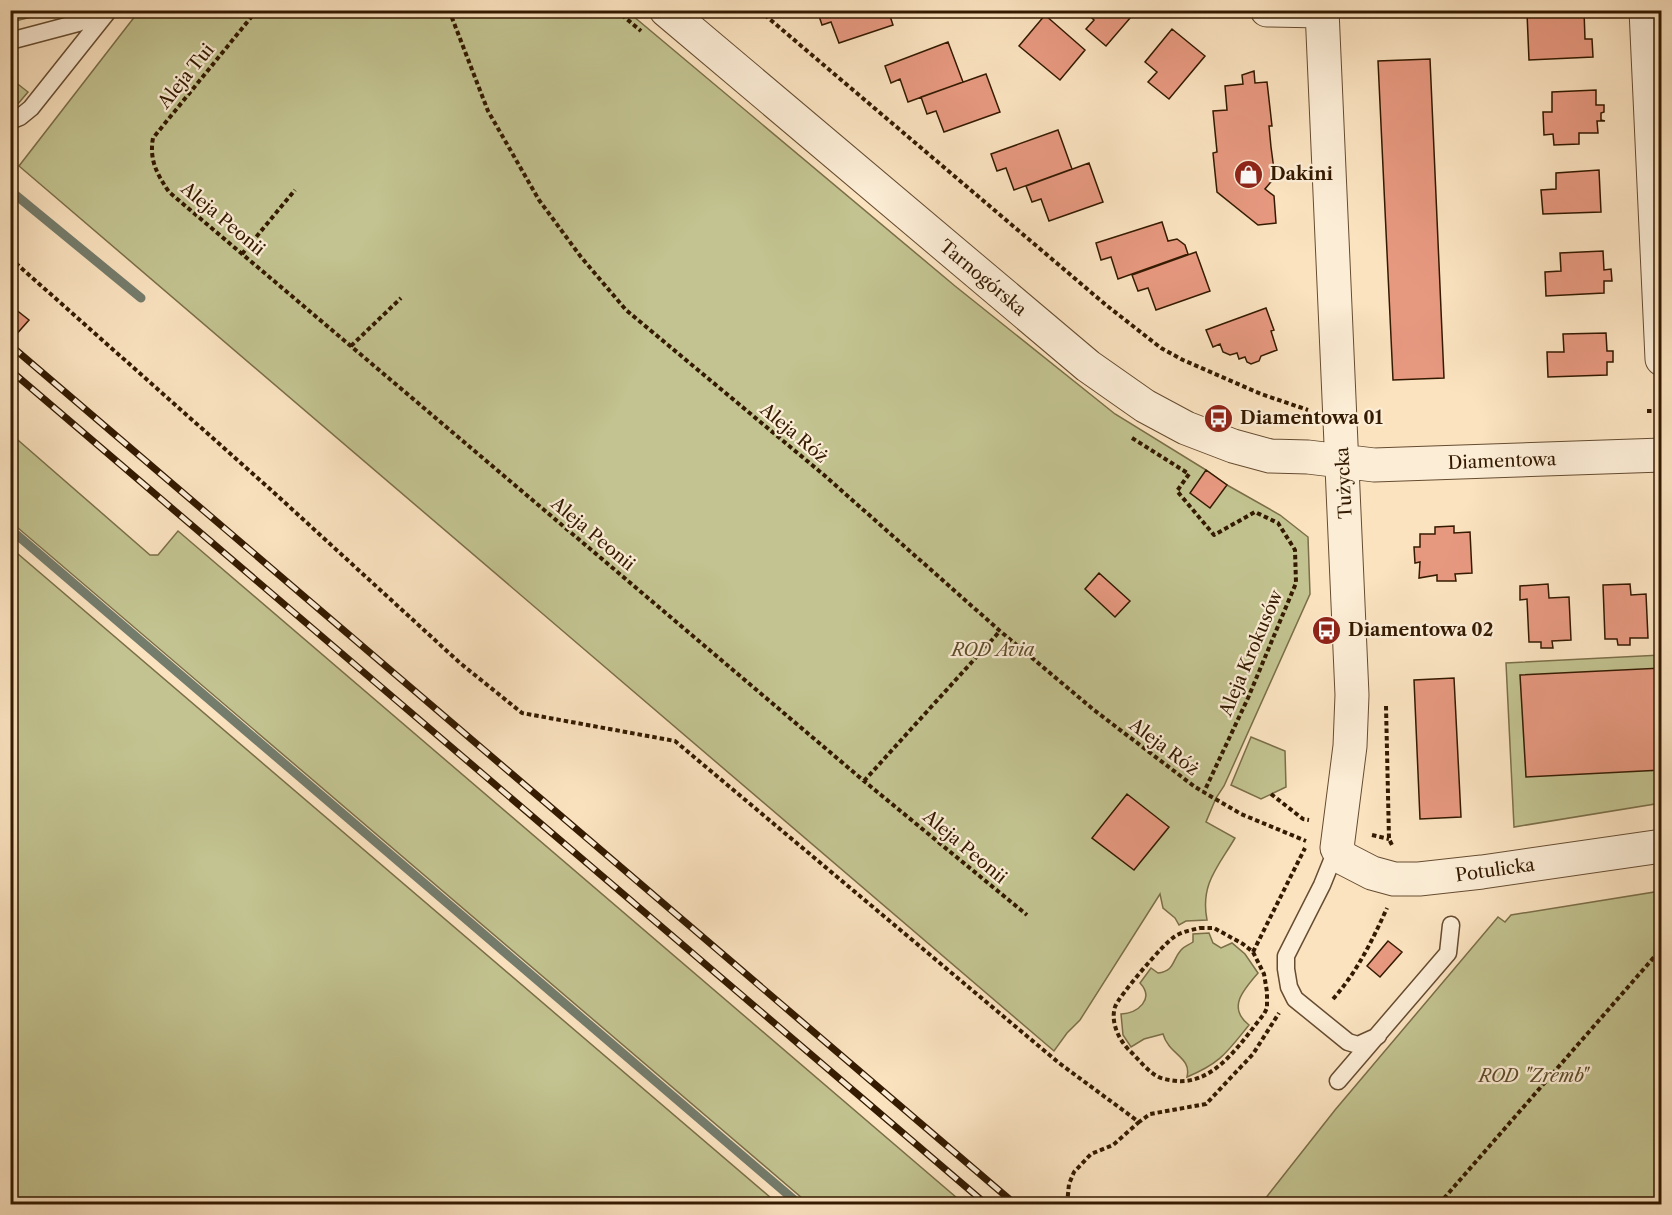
<svg xmlns="http://www.w3.org/2000/svg" width="1672" height="1215" font-family="'Libre Caslon Text',serif">
  <style>
    .green { fill: #c2c390; stroke: #7b6e48; stroke-width: 1.5 }
    .lines { fill: none; stroke-linecap: round; stroke-linejoin: round }
    .stream { stroke: #747c6c; stroke-width: 9 }
    .building { fill: #e79980; stroke: #341a00; stroke-width: 1.5 }
    .service-casing { stroke: #664c30; stroke-width: 19 }
    .minor-casing { stroke: #664c30; stroke-width: 35 }
    .path { stroke: #341a00; stroke-width: 4; stroke-dasharray: 4.5 3; stroke-linecap: butt }
    .service { stroke: #fcedd6; stroke-width: 16 }
    .minor { stroke: #fcedd6; stroke-width: 33 }
    .rail-casing { stroke: #341a00; stroke-width: 7 }
    .rail { stroke: #fcedd6; stroke-width: 4.5; stroke-dasharray: 14; stroke-linecap: butt }
    .labels { text-anchor: middle; stroke-width: 4.5; stroke-linejoin: round; paint-order: stroke }
    .street-label { font-size: 18px; fill: #341a00; stroke: #fcedd6 }
    .poi-label { font-size: 18px; font-weight: bold; fill: #341a00; stroke: #fcedd6; text-anchor: start }
    .park-label { font-size: 18px; font-style: italic; fill: #5f4d2b; stroke: #fcedd6 }
  </style>
  <rect width="100%" height="100%" fill="#fbe3c0"/>
  <filter id="stains"><feTurbulence type="fractalNoise" baseFrequency=".00333" numOctaves="4"/><feColorMatrix values="0 0 0 0 .2 0 0 0 0 .09 0 0 0 0 .02 0 0 0 .5 -.17"/></filter>
  <radialGradient id="worn" r=".72"><stop offset=".6" stop-color="#630" stop-opacity="0"/><stop offset="1" stop-color="#630" stop-opacity=".3"/></radialGradient>
  <path class="green" d="M11,10h45v1l-45,11z
    M139,11h488l328,275 160,128 91,56 21,15 53,30 28,22 2,57 -86,192 -8,12 -10,24 29,16c-17,29 -35,46 -28,82l-21,1 -7,4 -4,-7 -12,-10 -3,-14 -80,126 -13,13 -13,18 -1035,-885z
    M10,78l18,14 -11,13 -6,3z
    M11,434l139,121h8l20,-24 786,673h-155l-798,-682z
    M10,548h1l767,656h-767z
    M1661,655v148l-147,24 -8,-164z
    M1251,737l34,14 1,36 -25,12 -30,-14z
    M1661,891v313h-400l74,-94 163,-193 7,5 6,-7z
    M1209,933l4,10 8,5 11,-5 13,11 13,19c-15,17 -31,35 -9,52 -22,27 -28,38 -62,52 5,-20 -18,-22 -24,-43l-19,5 -13,8 -8,-12 -2,-21c17,-1 34,-15 19,-31l11,-15 7,5c17,-2 14,-13 23,-23 3,-4 8,-5 12,-8v-8z"/>
  <g class="lines">
    <path class="stream" d="M12,192l129,106
      M10,529l789,675"/>
  </g>
  <path class="building" d="M817,10h71l5,15 -54,18 -8,-21 -9,3z
    M1083,10h54l-31,36 -20,-17 8,-9z
    M1584,11l1,28h7l1,18 -64,3 -2,-47z
    M1045,15l40,35 -25,30 -41,-34z
    M1172,29l33,27 -36,43 -21,-17 9,-10 -12,-10z
    M948,42l15,40 -55,20 -8,-23 -9,4 -6,-17z
    M1430,59l14,319 -51,2 -15,-319z
    M1254,71l1,12 12,-1 5,44h-3l2,21 4,30 -10,12 9,7 2,27 -18,2 -41,-33 -4,-39 4,-1 -4,-41 14,-1 -2,-24 18,-2 -1,-9z
    M986,74l14,38 -56,20 -8,-21 -9,3 -6,-17z
    M1596,90v15h8v7l-3,1v7l4,1h-8l1,12h-19v11l-25,1 -1,-11 -9,1 -1,-23h9v-20z
    M1058,130l14,39 -58,21 -8,-22 -9,3 -6,-17z
    M1089,163l14,39 -54,19 -8,-22 -9,3 -6,-16z
    M1599,170l2,42 -58,2 -2,-24 15,-1v-16z
    M1162,222l6,19 9,-2 8,6 3,9 -70,25 -7,-22 -10,3 -5,-17z
    M1603,251l1,19 7,-1 1,12h-8v12l-58,3 -1,-24 16,-1 -1,-18z
    M1196,252l14,39 -54,19 -8,-22 -10,3 -6,-16z
    M10,305l19,15 -15,17 -4,-3z
    M1266,308l8,22 -3,1 6,19 -16,6 -2,5 -8,3 -4,-2 -2,-5 -6,2 -2,-6 -7,2 -7,-3 -3,-8 -7,3 -7,-17z
    M1606,333l1,18h6v11h-6v13l-59,2 -1,-25h17l-1,-18z
    M1206,470l21,15 -17,23 -20,-15z
    M1454,526v7l16,-1 2,41 -17,1 1,7h-19v-6l-18,3 1,-16 -5,1 -1,-16h6v-13h15v-7z
    M1099,573l31,28 -15,16 -30,-28z
    M1548,584l1,14 20,-1 2,43 -19,1 1,7h-12v-6h-12l-2,-43 -7,1v-14z
    M1630,584l1,11 15,-1 2,44h-18v7h-12l-1,-6h-12l-2,-54z
    M1662,668v102l-136,7 -6,-102z
    M1454,678l7,139 -41,2 -6,-139z
    M1127,794l42,33 -35,43 -42,-32z
    M1388,941l14,11 -22,25 -13,-11z"/>
  <g class="lines">
    <defs>
      <path id="service" d="M10,41l68,-18 26,-12
        M10,121l10,-4 11,-9 78,-98
        M1337,848l-15,37 -36,71v13l3,18 6,12 53,43 10,3 20,-9
        M1338,1081l110,-128 3,-28"/>
      <path id="minor" d="M666,10l422,356 57,40 41,22 47,18 37,10 38,1 66,8 288,-10
        M1267,10l55,1
        M1322,10l30,685 -2,51 -13,102 6,10 29,15 22,6h25l63,-7 180,-26
        M1646,10l16,349"/>
    </defs>
    <use href="#service" class="service-casing"/>
    <use href="#minor" class="minor-casing"/>
    <path class="path" d="M257,10l-104,128c-4,22 4,36 16,54l695,589 163,134
      M449,10l39,101 51,89 42,57 45,53 198,165 176,156 94,79 101,77 46,27 65,27
      M616,10l25,21
      M759,10l347,295 55,43 22,12 78,34 47,16
      M242,254l53,-64
      M10,258l260,231 190,174 62,50 153,28 384,322 80,59 11,-8 56,-10 47,-50 26,-41
      M351,346l50,-48
      M1647,411h15
      M1132,438l57,36 -12,17 37,44 41,-23 23,11 17,27 1,33 -48,115 -44,94
      M1386,706l3,133 3,6
      M864,781l136,-150
      M1271,794l32,25 6,1
      M1372,835l17,4
      M1200,928h14l29,16 10,8 11,22 3,18v16l-3,6c-22,27 -48,70 -87,67 -8,-1 -16,-2 -22,-6 -9,-6 -16,-15 -24,-23 -11,-10 -21,-29 -16,-45 3,-10 49,-64 59,-70 7,-5 17,-7 26,-9z
      M1253,952l52,-104
      M1333,999c24,-27 39,-58 54,-91
      M1067,1204l2,-20 5,-12 17,-18 22,-9 26,-23
      M1439,1204l223,-256
      M1652,1204l10,-11"/>
    <use href="#service" class="service"/>
    <use href="#minor" class="minor"/>
    <defs>
      <path id="rail" d="M10,345l1005,859
        M10,370l976,834"/>
    </defs>
    <use href="#rail" class="rail-casing"/>
    <use href="#rail" class="rail"/>
  </g>
  <defs>
    <symbol id="shop-disc" viewBox="-11 -11 22 22"><circle r="9.5" fill="#8f2418" stroke="#fcedd6"/><path d="M-5-2.5h2.3a2.7 3.5 0 0 1 5.4 0H5L5.5 6h-11ZM-1.5-2.5h3a1.5 2.3 0 0 0-3 0Z" fill="#fff"/></symbol>
    <symbol id="bus-disc" viewBox="-11 -11 22 22"><circle r="9.5" fill="#8f2418" stroke="#fcedd6"/><path d="M-5-6H5V4H4V6H2V4H-2V6H-4V4H-5ZM-3.5-4V0h7V-4ZM-3.5 1.2v1.5H-2V1.2ZM2 1.2v1.5H3.5V1.2Z" fill="#fff"/></symbol>
  </defs>
  <g fill-rule="evenodd">
    <use href="#shop-disc" x="1232" y="158" width="33" height="33"/>
    <use href="#bus-disc" x="1202" y="402" width="33" height="33"/>
    <use href="#bus-disc" x="1310" y="614" width="33" height="33"/>
  </g>
  <g class="labels">
    <g class="street-label">
      <text transform="translate(186 76) rotate(-51)" y="6">Aleja Tui</text>
      <text transform="translate(223 219) rotate(40)" y="6">Aleja Peonii</text>
      <text transform="translate(983 278) rotate(40)" y="6">Tarnogórska</text>
      <text transform="translate(794 433) rotate(40)" y="6">Aleja Róż</text>
      <text transform="translate(1502 461) rotate(-2)" y="6">Diamentowa</text>
      <text transform="translate(1344 483) rotate(-93)" y="6">Tużycka</text>
      <text transform="translate(593 534) rotate(40)" y="6">Aleja Peonii</text>
      <text transform="translate(1251 653) rotate(-67)" y="6">Aleja Krokusów</text>
      <text transform="translate(1164 747) rotate(37)" y="6">Aleja Róż</text>
      <text transform="translate(965 847) rotate(40)" y="6">Aleja Peonii</text>
      <text transform="translate(1495 870) rotate(-8)" y="6">Potulicka</text>
    </g>
    <g class="poi-label">
      <text x="1270" y="180">Dakini</text>
      <text x="1240" y="424">Diamentowa 01</text>
      <text x="1348" y="636">Diamentowa 02</text>
    </g>
    <g class="park-label">
      <text x="993" y="656">ROD Avia</text>
      <text x="1533" y="1082">ROD "Zremb"</text>
    </g>
  </g>
  <rect width="1672" height="1215" fill="none" stroke="#fbe3c0" stroke-width="36"/>
  <rect x="12" y="12" width="1648" height="1191" fill="none" stroke="#341a00" stroke-width="3"/>
  <rect x="18" y="18" width="1636" height="1179" fill="none" stroke="#341a00" stroke-width="1.5"/>
  <rect width="100%" height="100%" filter="url(#stains)"/>
  <rect width="100%" height="100%" fill="url(#worn)"/>
</svg>
